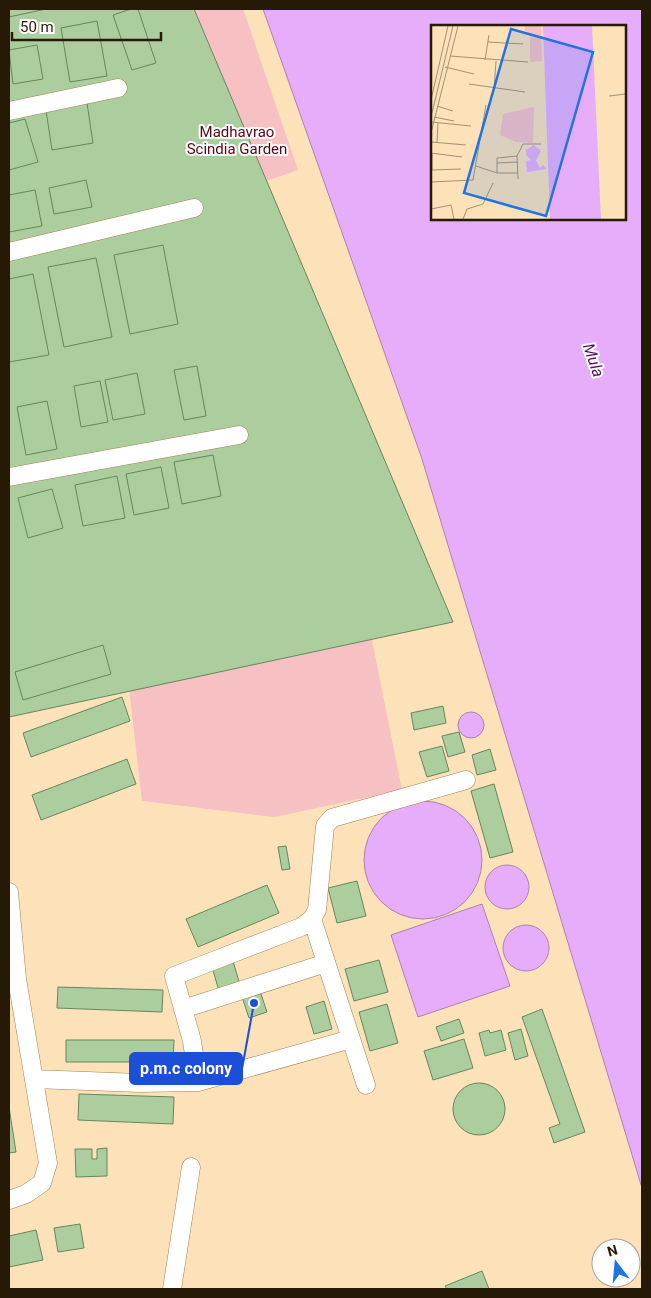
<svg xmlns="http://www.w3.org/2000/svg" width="651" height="1298" font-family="Roboto,sans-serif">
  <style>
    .green { fill: #f7c0c2 }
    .water { fill: #e6aefa; stroke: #ac82b1; fill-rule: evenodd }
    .building { fill: #acce9f; stroke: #67865a }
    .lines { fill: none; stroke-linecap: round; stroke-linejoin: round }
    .street-casing { stroke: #a18253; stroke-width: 19 }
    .street { stroke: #fff; stroke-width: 18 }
    .labels { text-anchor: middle; stroke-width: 4; stroke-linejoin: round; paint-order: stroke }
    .park-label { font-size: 15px; fill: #530616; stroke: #fff }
    .water-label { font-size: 16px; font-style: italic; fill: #511065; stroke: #fff }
    .inset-road { fill: none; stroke: #a69172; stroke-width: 1 }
    .view { fill: #2174df; fill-opacity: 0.15; stroke: #2174df; stroke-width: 2.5 }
    .inset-edge { fill: none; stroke: #261a07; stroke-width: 2.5 }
    .leader { fill: none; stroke: #1d4ed8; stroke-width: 2 }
    .callout-dot { fill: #1d4ed8; stroke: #fff; stroke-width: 2 }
    .callout { fill: #1d4ed8; stroke: #1d4ed8; stroke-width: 2 }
    .callout-label { font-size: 16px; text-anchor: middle; font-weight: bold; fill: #fff }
  </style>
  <rect width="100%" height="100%" fill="#fce1b9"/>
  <path class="green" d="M150,9h93l55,161 -92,32z
    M352,540l50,250 -128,27 -132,-16 -18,-158z"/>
  <path class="water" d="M263,9h379v1179l-220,-729zM432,26h193v193h-193z
    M458 725a13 13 0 1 1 26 0a13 13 0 1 1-26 0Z
    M364 860a59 59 0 1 1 118 0a59 59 0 1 1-118 0Z
    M485 887a22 22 0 1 1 44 0a22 22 0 1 1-44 0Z
    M482,904l28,82 -92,31 -27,-82z
    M503 948a23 23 0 1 1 46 0a23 23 0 1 1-46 0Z"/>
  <path class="building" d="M9,9h37l-37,8z
    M9,9h185l259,613 -444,95z
    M131,9h7l18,54 -24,7 -19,-55z
    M97,21l10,55 -37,6 -9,-54z
    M37,45l6,34 -30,5 -4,-34z
    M87,103l6,40 -41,7 -6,-40z
    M25,119l13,43 -29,8v-47z
    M86,180l6,27 -38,7 -5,-26z
    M35,190l7,36 -33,6v-37z
    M163,245l15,79 -48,10 -16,-79z
    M96,258l16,79 -48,10 -16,-80z
    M33,274l16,81 -40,7v-83z
    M197,366l9,50 -22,4 -10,-50z
    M137,373l8,41 -32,6 -8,-40z
    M100,381l8,41 -27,5 -7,-41z
    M47,401l10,48 -31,6 -9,-48z
    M213,455l8,41 -39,8 -8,-42z
    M161,467l8,41 -35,7 -8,-41z
    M117,476l8,42 -42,8 -8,-41z
    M52,489l11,39 -35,10 -10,-40z
    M103,645l8,29 -88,26 -8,-28z
    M122,697l8,24 -99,36 -8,-24z
    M443,706l3,17 -32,7 -3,-17z
    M459,732l6,20 -17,5 -6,-21z
    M442,746l7,25 -22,6 -8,-25z
    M490,749l6,21 -19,5 -5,-20z
    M127,759l9,25 -95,36 -9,-25z
    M494,784l19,68 -23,6 -19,-67z
    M286,846l4,23 -8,1 -4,-23z
    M357,881l9,35 -29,7 -9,-35z
    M267,885l12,28 -81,34 -12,-28z
    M379,960l9,32 -34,9 -9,-32z
    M233,961l7,24 -21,6 -7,-24z
    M58,987l105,3 -1,22 -105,-4z
    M259,988l8,24 -18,6 -8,-24z
    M324,1001l8,28 -18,5 -8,-27z
    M387,1004l11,39 -28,8 -11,-39z
    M542,1009l43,123 -31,11 -5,-15 11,-4 -38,-107z
    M459,1019l5,14 -23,8 -5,-14z
    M521,1029l7,27 -13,4 -7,-27z
    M489,1030l1,3 11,-3 5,20 -21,6 -6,-23z
    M464,1039l9,29 -40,12 -9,-29z
    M66,1040h108l-1,22h-107z
    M453 1109a26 26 0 1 1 52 0a26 26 0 1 1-52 0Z
    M79,1094l95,3 -1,27 -95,-4z
    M9,1107l7,45 -7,1z
    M107,1148v28l-31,1 -1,-28h17v10h5v-10z
    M80,1224l4,24 -26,4 -4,-24z
    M36,1230l7,30 -34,7v-31z
    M482,1271l7,18h-42l-2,-3z"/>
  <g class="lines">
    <defs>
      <path id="street" d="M9,111l109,-23
        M9,252l185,-44
        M9,477l230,-42
        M9,892l8,87 31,184 -6,20 -16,11 -17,6
        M312,919l54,166
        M183,1009l143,-46
        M34,1079l106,4 58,-1 -6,-41 -18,-65 127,-49 11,-8 5,-9 8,-84 7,-8 134,-38
        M198,1082l153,-43
        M172,1289l19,-122"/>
    </defs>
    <use href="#street" class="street-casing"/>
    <use href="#street" class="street"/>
  </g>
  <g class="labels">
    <g class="park-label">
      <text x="237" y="137">Madhavrao<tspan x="237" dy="17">Scindia Garden</tspan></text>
    </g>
    <g class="water-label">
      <text transform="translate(594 360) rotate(71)" y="6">Mula</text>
    </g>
  </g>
  <g transform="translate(431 25)">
    <rect width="195" height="195" fill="#fce1b9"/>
    <path d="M94,1h16l1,35 -12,1v-28l-5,-3zM103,82l-1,36 -17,-1 -16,-7 3,-21z" fill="#f7c0c2"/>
    <path d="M112,1h49l9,193h-51zM103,120l7,6 -5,9 4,8 3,-3 3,4 -19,3 -1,-11 5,-1 -5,-5v-5z" fill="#e6aefa"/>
    <path class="inset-road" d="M57,17l35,2M19,31l78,6M54,35l4,-25M14,42l29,7M38,59l56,8M63,64l2,-28M178,71l17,-2M0,75l17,-74M6,81l16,5M0,92l22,-91M3,92l20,4M0,97l40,4M0,108l27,-107M0,117l35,3M6,118l1,-20M0,128l31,4M86,131l1,23M66,138l20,-1M45,141l21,7v-15l20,-2 6,-12h18M0,145l30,-1M1,145v-17M66,148h21M0,157l42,-2 13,-75M0,184l20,-4 3,14M32,194l4,-10 16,-5 10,-21"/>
    <path class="view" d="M80,4l82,23 -47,164 -82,-23z"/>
    <rect width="195" height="195" class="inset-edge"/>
  </g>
  <path class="leader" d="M254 1003L242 1069"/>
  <circle class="callout-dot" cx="254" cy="1003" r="5"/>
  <rect class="callout" x="130" y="1053" width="112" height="31" rx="5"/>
  <g class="callout-label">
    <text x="186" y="1074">p.m.c colony</text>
  </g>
  <rect width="651" height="1298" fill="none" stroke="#261a07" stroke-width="20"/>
  <g transform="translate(616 1263) rotate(344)"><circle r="24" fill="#ffffff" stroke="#a8a39c"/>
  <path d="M0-4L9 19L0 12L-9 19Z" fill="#2174df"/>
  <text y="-8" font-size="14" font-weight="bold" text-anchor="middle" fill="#261a07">N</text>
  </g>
  <path d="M12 32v8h149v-8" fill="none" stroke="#261a07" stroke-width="2.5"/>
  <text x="20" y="32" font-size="15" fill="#261a07" stroke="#ffffff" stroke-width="4" paint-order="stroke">50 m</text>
</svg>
